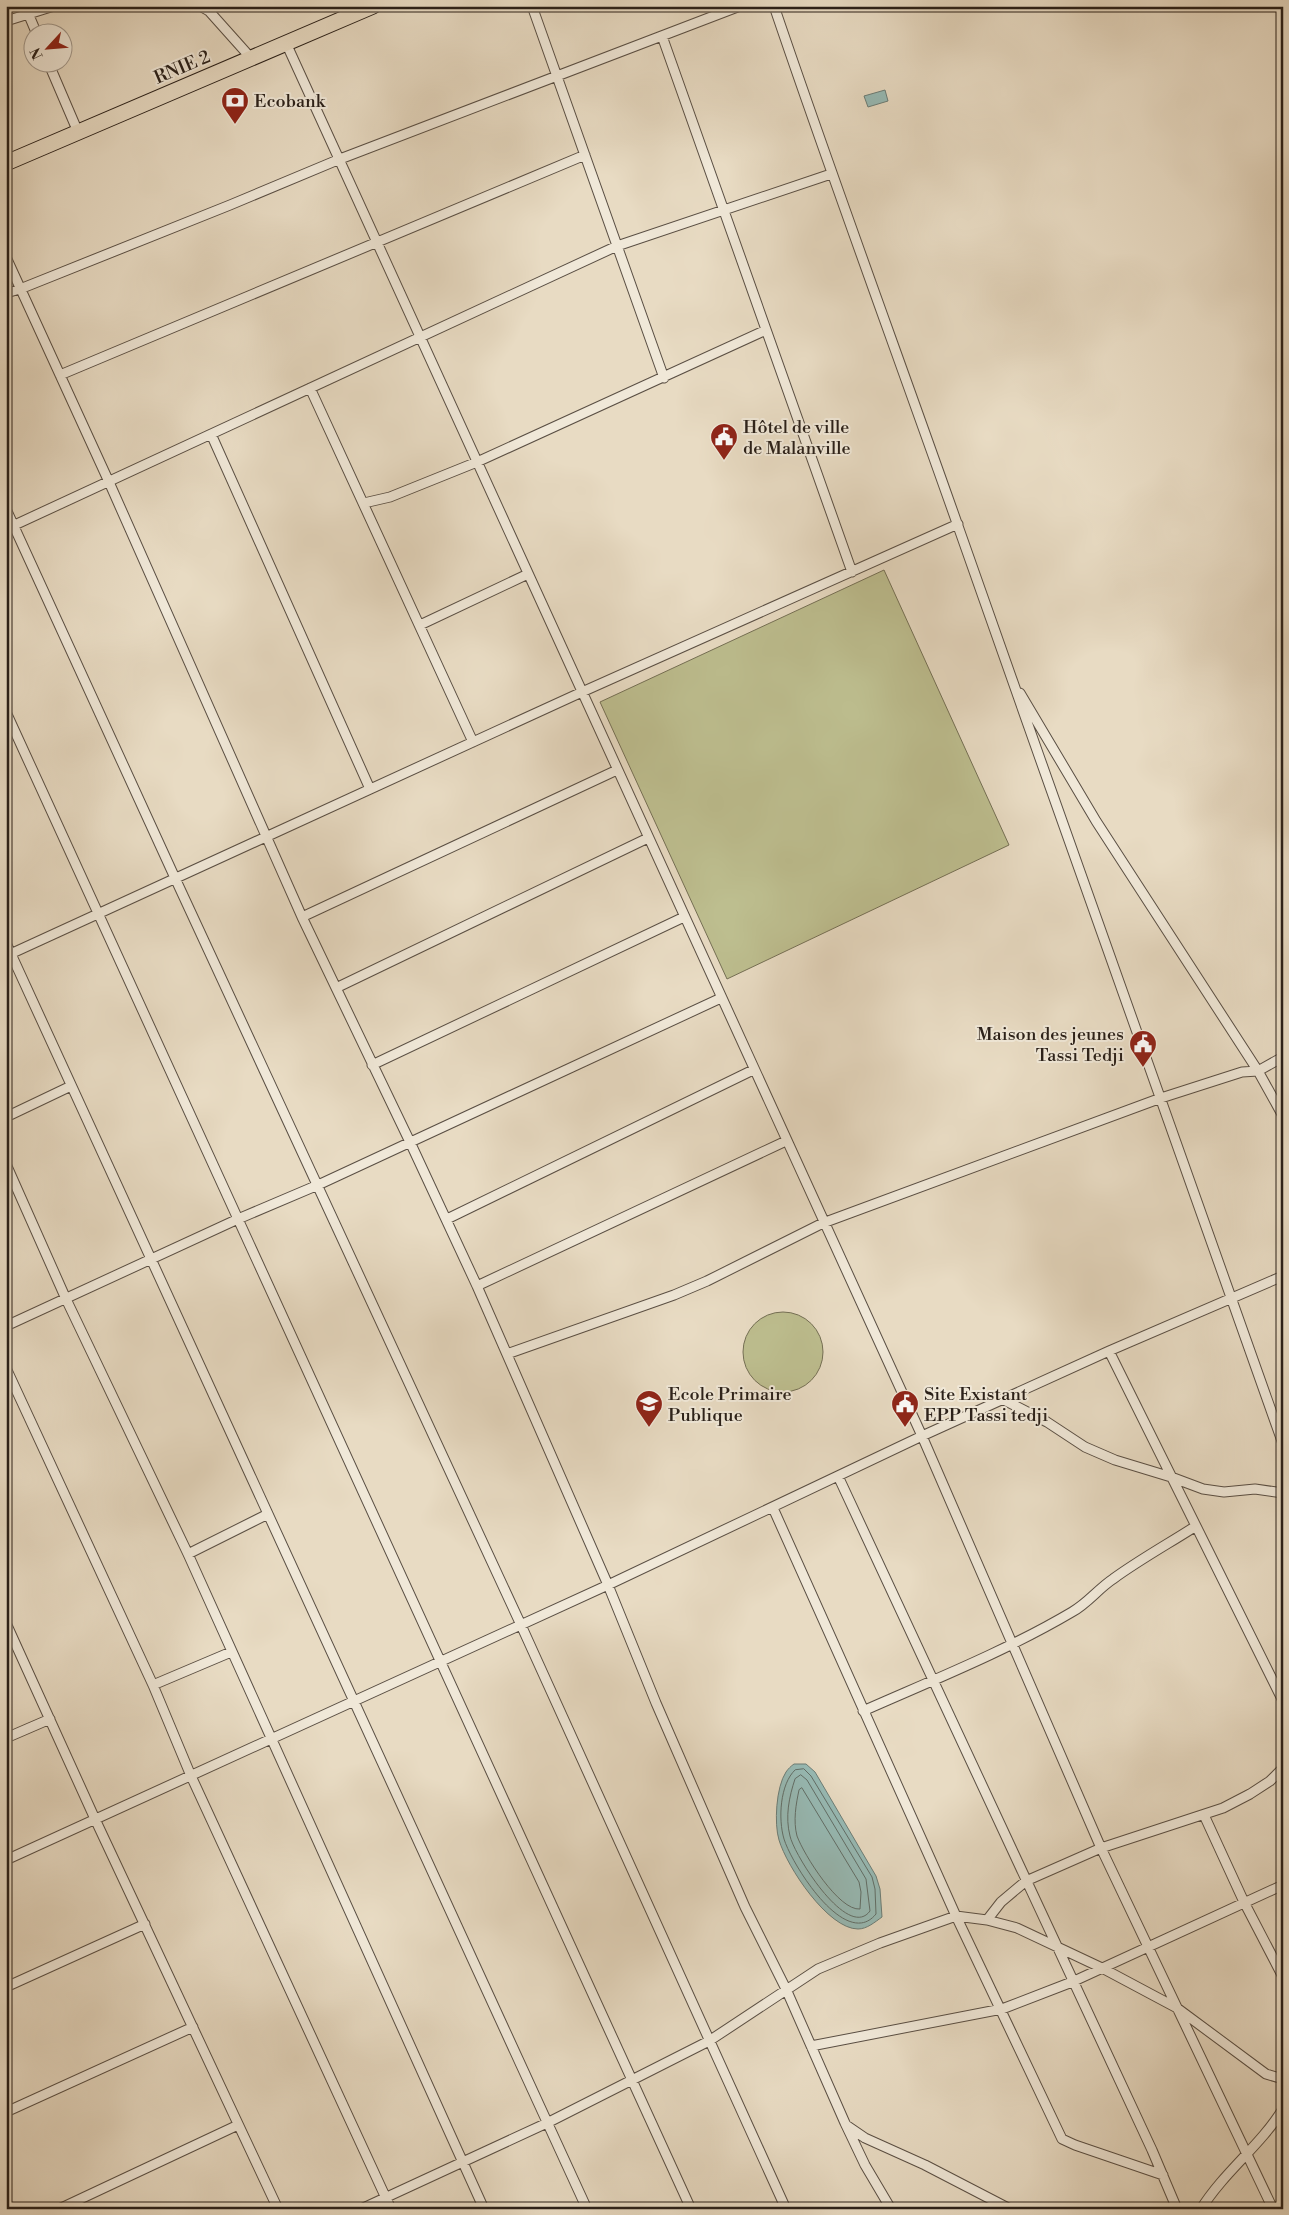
<svg xmlns="http://www.w3.org/2000/svg" width="1289" height="2215" font-family="'Libre Bodoni',serif">
  <style>
    .green { fill: #bdbe8f; stroke: #746f54 }
    .water { fill: #97bbb6; stroke: #6b7d77 }
    .lines { fill: none; stroke-linecap: round; stroke-linejoin: round }
    .shore { stroke: #606e68; stroke-width: 1 }
    .minor-casing { stroke: #5a4f44; stroke-width: 11 }
    .primary-casing { stroke: #2a2019; stroke-width: 17 }
    .minor { stroke: #f0e8d8; stroke-width: 9 }
    .primary { stroke: #e8dbc3; stroke-width: 15 }
    .labels { text-anchor: middle; stroke-width: 4; stroke-linejoin: round; paint-order: stroke }
    .street-label { font-size: 18px; fill: #2a2019; stroke: #f0e8d8 }
    .poi-label { font-size: 18px; fill: #2a2019; stroke: #f0e8d8; text-anchor: start }
  </style>
  <rect width="100%" height="100%" fill="#e8dbc3"/>
  <filter id="stains"><feTurbulence type="fractalNoise" baseFrequency=".004" numOctaves="4"/><feColorMatrix values="0 0 0 0 .2 0 0 0 0 .09 0 0 0 0 .02 0 0 0 .5 -.17"/></filter>
  <radialGradient id="worn" r=".72"><stop offset=".6" stop-color="#630" stop-opacity="0"/><stop offset="1" stop-color="#630" stop-opacity=".3"/></radialGradient>
  <path class="green" d="M884,570l125,275 -282,134 -127,-277z
    M743 1352a40 40 0 1 1 80 0a40 40 0 1 1-80 0Z"/>
  <path class="water" d="M885,90l3,11 -20,6 -4,-11z
    M794,1764h12l9,8 61,104 4,13 2,28c-7,5 -15,12 -24,12 -30,0 -71,-62 -79,-89 -5,-16 -3,-53 7,-68 2,-3 5,-6 8,-8z"/>
  <g class="lines">
    <path class="shore" d="M804,1769l7,7 61,101 3,12 1,25c-30,37 -84,-49 -92,-75 -6,-20 -4,-55 11,-69z
      M801,1775l6,5 59,99 4,32c-22,30 -76,-56 -80,-75 -5,-19 -1,-39 5,-57z
      M802,1788l57,94 2,10 -1,17c-21,2 -56,-54 -63,-73 -4,-15 -1,-32 2,-46z"/>
    <defs>
      <path id="minor" d="M25,6l11,26
        M200,6l9,5 42,47
        M532,6l132,372
        M774,6c59,174 123,347 184,520 108,306 215,612 325,918
        M6,21l48,-15
        M662,36l190,536
        M286,43l636,1393 179,412 172,361
        M48,62l30,70
        M6,257l103,225 193,435 108,225 67,144 131,299 48,118 89,204 41,82 59,134 20,42 26,44
        M6,293l14,-4 210,-84 110,-46 400,-153
        M60,375l525,-220
        M310,388l163,354
        M211,434l159,355
        M364,503l26,-6 87,-35 289,-132
        M6,509l169,369 346,747 265,584
        M6,529l611,-283 214,-72
        M420,625l108,-51
        M1020,693l76,128 162,250 25,45
        M6,712l685,1497
        M302,917l315,-147
        M6,943l581,1266
        M6,956l576,-264 376,-168
        M336,988l312,-150
        M372,1065l312,-148
        M6,1117l65,-31
        M6,1164l60,135 122,255 296,655
        M447,1219l306,-149
        M477,1286l309,-145
        M6,1326l232,-107 80,-34 403,-187
        M1109,1351l174,350
        M507,1354l167,-59 33,-14 116,-58 338,-125 81,-26 16,-1 25,-14
        M6,1368l147,317 38,91 200,433
        M1002,1399l45,23 38,25 30,13 56,17 32,12 21,3 31,-3 28,4
        M838,1476l314,674 25,59
        M773,1508l183,408 106,223 13,6 88,30
        M188,1554l80,-40
        M6,1623l89,196 183,390
        M153,1685l78,-33
        M863,1711c70,-31 143,-60 209,-99 16,-9 26,-23 41,-33 26,-19 55,-35 83,-53
        M6,1738l44,-19
        M1204,1815l40,87 39,75
        M6,1860l602,-275 314,-149 187,-85 174,-75
        M987,1920l14,-18 25,-21 75,-33 122,-40 27,-14 20,-13 13,-13
        M6,1987l139,-63
        M811,2046l191,-37 70,-27 211,-97
        M6,2112l187,-85
        M846,2125l19,13 60,27 85,44
        M59,2209l179,-84
        M361,2209l186,-86 162,-82 109,-72 62,-26 76,-27 31,4 30,8 85,40 75,40 89,66 17,5
        M1201,2209c23,-37 59,-63 82,-100"/>
      <path id="primary" d="M6,163l367,-157"/>
    </defs>
    <use href="#minor" class="minor-casing"/>
    <use href="#primary" class="primary-casing"/>
    <use href="#minor" class="minor"/>
    <use href="#primary" class="primary"/>
  </g>
  <defs>
    <symbol id="bank-pin" viewBox="-11 -11 22 30"><path d="M0 17L-7.5 6A9.5 9.5 0 1 1 7.5 6Z" fill="#8f2418" stroke="#f0e8d8"/><path d="M-6-4H6V4H-6ZM0-2.3a2.3 2.3 0 1 0 0 4.6a2.3 2.3 0 1 0 0-4.6Z" fill="#fff"/></symbol>
    <symbol id="civic-pin" viewBox="-11 -11 22 30"><path d="M0 17L-7.5 6A9.5 9.5 0 1 1 7.5 6Z" fill="#8f2418" stroke="#f0e8d8"/><path d="M-.6-6.5H3V-4.5H.6V-3L4-1V1h2V6H-6V1h2V-1L-.6-3ZM-1.2 2.5V6h2.4V2.5Z" fill="#fff"/></symbol>
    <symbol id="school-pin" viewBox="-11 -11 22 30"><path d="M0 17L-7.5 6A9.5 9.5 0 1 1 7.5 6Z" fill="#8f2418" stroke="#f0e8d8"/><path d="M0-5L7-2L0 1L-7-2ZM-4 1L0 2.5L4 1V4Q0 6-4 4Z" fill="#fff"/></symbol>
  </defs>
  <g fill-rule="evenodd">
    <use href="#bank-pin" x="219" y="85" width="32" height="43"/>
    <use href="#civic-pin" x="708" y="421" width="32" height="43"/>
    <use href="#civic-pin" x="1127" y="1028" width="32" height="43"/>
    <use href="#school-pin" x="633" y="1388" width="32" height="43"/>
    <use href="#civic-pin" x="889" y="1388" width="32" height="43"/>
  </g>
  <g class="labels">
    <g class="street-label">
      <text transform="translate(182 67) rotate(-23)" y="6">RNIE 2</text>
    </g>
    <g class="poi-label">
      <text x="254" y="107">Ecobank</text>
      <text x="743" y="433">Hôtel de ville<tspan x="743" dy="21">de Malanville</tspan></text>
      <text x="1124" y="1040" text-anchor="end">Maison des jeunes<tspan x="1124" dy="21">Tassi Tedji</tspan></text>
      <text x="668" y="1400">Ecole Primaire<tspan x="668" dy="21">Publique</tspan></text>
      <text x="924" y="1400">Site Existant<tspan x="924" dy="21">EPP Tassi tedji</tspan></text>
    </g>
  </g>
  <rect width="1289" height="2215" fill="none" stroke="#e8dbc3" stroke-width="25"/>
  <rect x="8" y="8" width="1274" height="2200" fill="none" stroke="#2a2019" stroke-width="2.5"/>
  <rect x="12" y="12" width="1264" height="2190" fill="none" stroke="#2a2019"/>
  <g transform="translate(48 48) rotate(244)"><circle r="24" fill="#f0e8d8" stroke="#a1988c"/>
  <path d="M0-4L9 19L0 12L-9 19Z" fill="#8f2418"/>
  <text y="-8" font-size="14" font-weight="bold" text-anchor="middle" fill="#2a2019">N</text>
  </g>
  <rect width="100%" height="100%" filter="url(#stains)"/>
  <rect width="100%" height="100%" fill="url(#worn)"/>
</svg>
